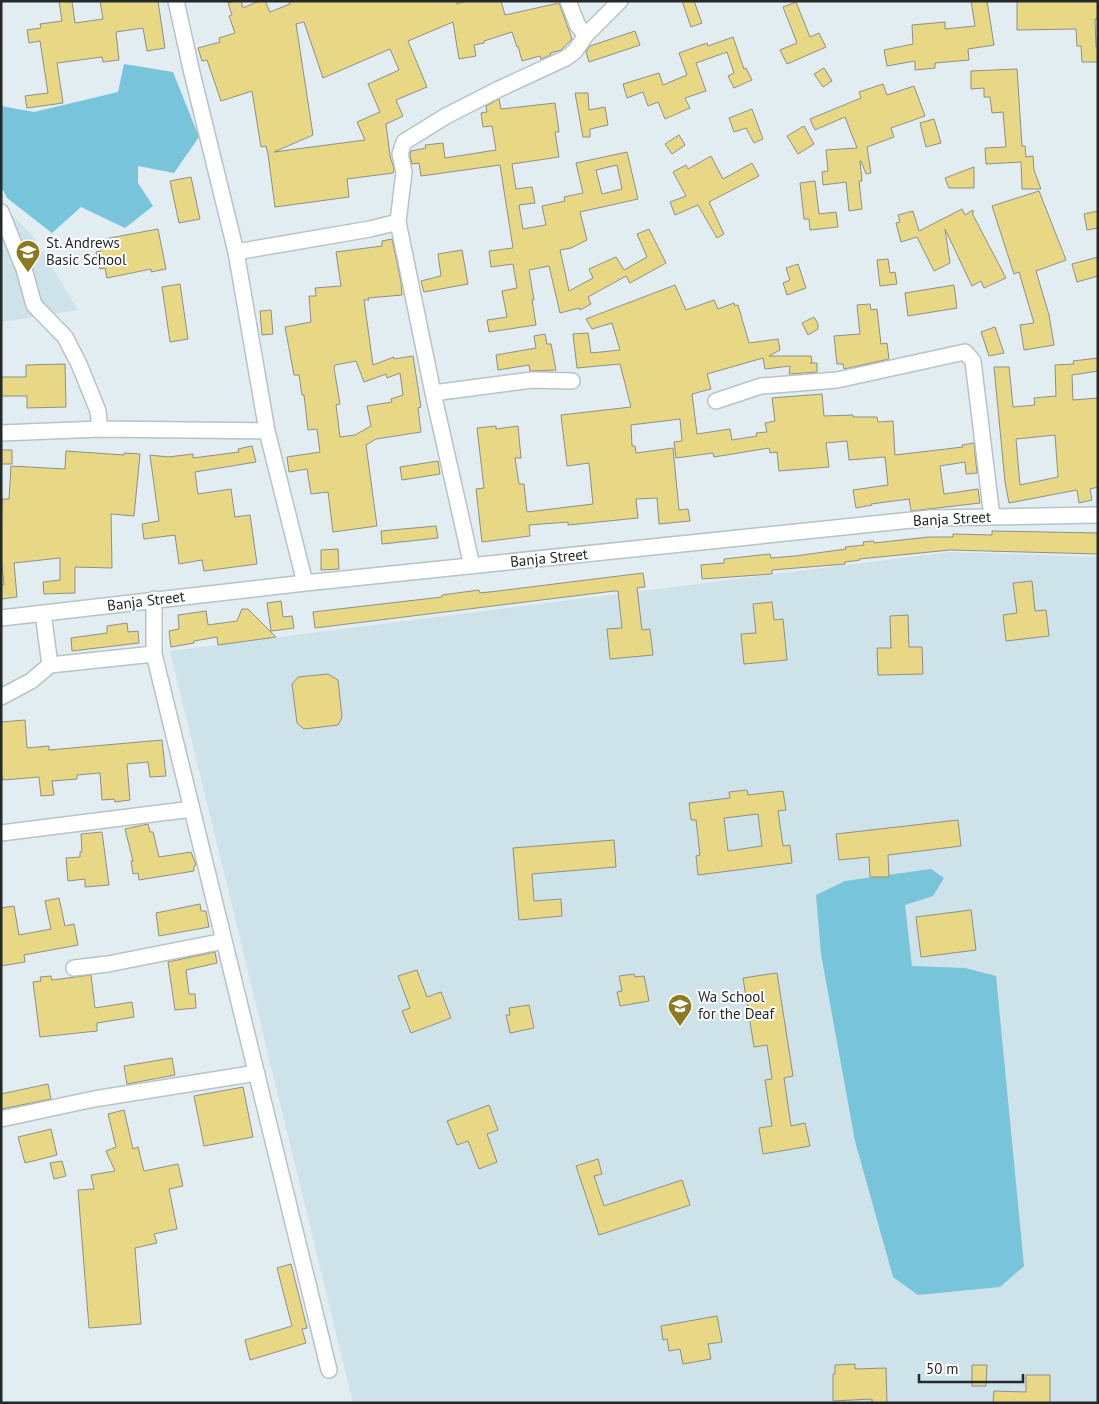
<svg xmlns="http://www.w3.org/2000/svg" width="1099" height="1404" font-family="'PT Sans',sans-serif">
  <style>
    .built { fill: #cee2e9 }
    .green { fill: #78c4db }
    .building { fill: #e8d886; stroke: #908f85; fill-rule: evenodd }
    .lines { fill: none; stroke-linecap: round; stroke-linejoin: round }
    .minor-casing { stroke: #b7c3c7; stroke-width: 18 }
    .minor { stroke: #fff; stroke-width: 15 }
    .labels { text-anchor: middle; stroke-width: 4; stroke-linejoin: round; paint-order: stroke }
    .poi-label { font-size: 15px; fill: #24292a; stroke: #fff; text-anchor: start }
    .street-label { font-size: 15px; fill: #24292a; stroke: #fff }
  </style>
  <rect width="100%" height="100%" fill="#e1edf1"/>
  <path class="built" d="M1,203l32,33 45,74 -77,12z
    M950,552l148,5v846h-745l-183,-752z"/>
  <path class="green" d="M124,64l49,8 26,65 -25,36 -36,-7v17l15,23 -28,22 -44,-21 -29,26 -45,-35 -6,-12v-80l33,6 84,-20z
    M931,869l13,9 -11,18 -28,9 7,61 53,2 31,8 28,290 -24,21 -82,8 -25,-18 -38,-136 -34,-187 -5,-59 29,-14z"/>
  <path class="building" d="M59,1h13l3,22 28,-4 -3,-18h58l7,47 -18,3 -4,-23 -27,4 3,28 -16,2 -1,-5 -45,6 6,40 -36,5 -2,-12 23,-3 -8,-52 -11,2 -2,-13 14,-2 -1,-4 22,-3z
    M234,1h7l2,7 16,-7h6l5,11 20,-8 -1,-3h167l1,3 10,-3h34l4,14 54,-12 13,36 -11,11 -11,3 1,2 -10,4 -1,-3 -18,5 -4,-15 -1,1 -5,-15 -28,9v2l-10,2 2,11 -17,3 -6,-37 -45,19 19,46 -31,13 7,16 -17,8 4,32 4,13 -1,4 -46,6 2,18 -74,10 -7,-53 -2,-8 -5,1 -9,-56 -31,10 -14,-41 -5,1 -4,-13 22,-6 -1,-4 16,-5 -6,-17 3,-1 -4,-12zM304,22l19,56 67,-29 9,21 -31,14 12,28 -23,10 8,18 -91,12 39,-17 -17,-111z
    M682,1h12l8,22 -11,4z
    M971,1h16l7,44 -26,4 1,11 -34,3v5l-20,2v-9l-28,5 -3,-16 29,-6 -1,-19 33,-3v7l30,-3z
    M1017,1h81v18h-3l1,28h2v15h-16l-1,-16h-4l-1,-17 -59,1z
    M796,2l14,35 9,-4 7,14 -39,17 -7,-14 17,-7 -14,-36z
    M635,31l5,14 -51,17 -3,-10 4,-6z
    M733,37l11,32 2,-1 6,12 -18,8 -6,-12 6,-3 -7,-21 -31,11 10,28 -21,7 5,10 -25,11 -7,-17 -10,4 -5,-14 -16,6 -4,-14 36,-11 4,12 24,-10 -8,-22 28,-10 1,3z
    M824,68l8,13 -9,6 -9,-13z
    M1017,69l5,77h3l1,11 7,-1 1,14 7,19h-19l-1,-27 -35,2 -1,-16 21,-1 -3,-35 -11,1 -2,-16h-6v-9l-13,1v-18z
    M883,84l4,11 27,-9 11,30 -34,12 3,9 -27,10 4,26 -5,1 -5,-13h-1l2,20h-3l3,28 -13,2 -3,-29 -23,3 -1,-13 6,-1 -2,-21 31,-2 -12,-31 -30,13 -5,-11 51,-21 -2,-6z
    M575,93h13l1,17 16,-3 3,18 -18,4v8h-7z
    M499,99l2,10 54,-6 4,29h-4l4,25 -47,7 4,25 16,-2 3,16 -16,2 4,24 23,-4 -4,-19 23,-5 -1,-4 19,-4 -7,-30 51,-11 11,47 -58,13 7,28 -16,8 -11,2 9,41 24,-13 -4,-9 27,-12 8,13 23,-13 -10,-23 12,-5 17,34 -36,20 -4,-7 -38,21 3,7 -11,6 -1,-2 -19,5 -11,-47 -20,4 5,30h-2l4,25 -47,7 -2,-12 20,-3 -5,-26 15,-3 -4,-24 -22,3 -2,-16 24,-3 -13,-83 -79,11 -2,-13 -7,1 -2,-10 1,-3 15,-3 -1,-3 18,-2 2,15 51,-8 -4,-24 -9,1 -2,-14 6,-1 -1,-6zM617,165l5,24 -20,5 -6,-24z
    M752,109l11,30 -9,4 -8,-15 -12,4 -5,-14z
    M934,119l7,24 -15,4 -6,-24z
    M804,126l10,18 -16,10 -11,-18z
    M679,135l6,10 -13,9 -7,-10z
    M711,156l12,23 29,-16 7,13 -50,26 15,32 -7,4 -19,-33 -23,10 -5,-13 16,-6 -13,-24 13,-7 2,4z
    M974,167v21h-25l-4,-10z
    M191,177l9,42 -21,4 -9,-42z
    M815,181l4,33 17,-2 2,15 -28,3 -1,-11h-5l-4,-36z
    M1039,191l27,69 -30,11 13,44 5,30 -30,5 -4,-25 14,-2 -15,-51 -5,2 -22,-68z
    M962,209l3,6 8,-5v5l33,63 -22,10 -3,-7 -9,5 -27,-57 5,34 -16,8 -17,-34 -16,5 -5,-19 4,-1 -2,-7 15,-4 6,20z
    M1098,211v17l-11,2 -3,-16z
    M158,229l8,40 -15,3v-3l-44,9 -2,-10 -5,1 -4,-17 5,-1 -2,-11z
    M392,239l9,43 1,13 -34,3 1,2h-5l9,65 21,-8v2l19,-3 8,51 -3,1 3,24 -45,7 -10,6 11,81 -44,6 -5,-40 -17,2 -4,-25 -18,3 -2,-15 33,-5 -3,-23 -9,1 -4,-35h-2l-3,-20h-5l-9,-48 26,-5 -2,-26h7l-1,-8 26,-2 -5,-34 46,-6v-5zM356,361l8,21 22,-8 1,4 13,-5 3,22 -12,4 1,3 -25,4 4,20 -16,9 -15,2 -4,-32 4,-1 -6,-36 1,-3z
    M462,250l6,34 -44,8 -3,-11 20,-5 -3,-22z
    M1098,257v19l-21,6 -5,-18z
    M888,259l2,14 5,-1 2,12 -17,2 -3,-26z
    M798,264l8,24 -19,7 -4,-12 7,-3 -4,-12z
    M180,284l8,55 -18,3 -8,-55z
    M675,285l11,25 28,-10 4,9 16,-6 1,3 3,-1 11,38 29,-4 2,11 -11,6h42l1,6 -2,1h7v9l-28,2 1,-8 -25,3 -2,-11 -56,16 4,15 -19,5 5,40 33,-5 2,11 25,-4 -1,-3 11,-1 -2,-9 10,-2 -3,-23 50,-4 2,22 29,-1v2h24l1,5 15,-1 2,34 68,-8 -1,-2 12,-2 3,30 -11,1 -1,-12 -25,4 4,28 34,-5 2,14 -69,8 -2,-12 -38,5 1,1 -16,3 -3,-18 35,-5 -3,-28 -36,3 -2,-19 -21,2 3,24 -50,4 -2,-19 -7,1 -1,-5 -55,9 -1,-4 -37,5 -2,-16 8,-1 -2,-22 -49,6 1,21h3l1,7 37,-5 6,62 9,-1 2,12 -31,3 -2,-26 -21,1 2,19 -70,7v-3l-39,3 1,11 -48,6 -6,-53 8,-1 -7,-60 19,-2v3l22,-3 3,32h-6l4,26h5l3,28 66,-8 -4,-41 -22,3 -6,-51 70,-8 -11,-43 -43,4 -4,-34 15,-1 3,20 29,-3 -8,-27 -20,6 -6,-10z
    M954,285l3,23 -49,8 -3,-23z
    M870,304l1,6 6,-1 4,35 6,-1 2,16 -45,10 -1,-5h-6l-3,-28 26,-2 -3,-29z
    M271,310l2,24 -11,1 -2,-24z
    M814,317l4,7v5l-10,6 -6,-12z
    M995,327l9,26 -15,3 -8,-24z
    M545,334l2,10h4l5,26 -26,1 -1,-6 -31,5 -2,-15 40,-7 -2,-12z
    M1098,358v13l-26,4 1,25 25,-2v89l-8,2 2,11 -13,3 -2,-13 -68,13 -4,-21 -11,-115h15l4,40 22,-2 -1,-7 22,-2 -1,-31 19,-1 -1,-3zM1055,435l3,42 -38,8 -4,-46z
    M65,364l1,43 -39,1v-12h-26v-19h25v-12z
    M252,446l4,16 -61,10 3,22 33,-5 4,28 15,-2 7,49 -53,7 -2,-11 -23,4 -4,-29 -31,4 -2,-15 17,-3 -9,-66 18,2 25,-3v4l46,-6 -1,-3z
    M1,450h11v14h-11z
    M66,451l58,4v-2l16,1 -6,62 -23,-2 1,54 -37,-1v26l-31,1 -1,-12 17,-2v-22l-46,5 3,34 -16,2v-14h3l-3,-29 1,-57h7l2,-33 54,3z
    M438,461l2,13 -38,6 -2,-13z
    M436,526l2,12 -56,6 -1,-13z
    M992,531l106,2v21l-148,-4 -91,9 1,1 -15,2v2l-73,6v4l-70,5 -1,-14 23,-2v-4l46,-5 1,4 24,-2 51,-7 -1,-2 19,-2 -1,-3 11,-1v2l55,-6h24v-3l39,1z
    M338,549l1,20 -18,1v-20z
    M643,573l2,14 -8,1 5,42 8,-1 3,26 -43,4 -3,-30 15,-1 -4,-37h-4l-299,37 -2,-16 129,-15v-2l37,-5 1,3 18,-2z
    M1032,581l3,30 11,-1 3,26 -43,5 -3,-26 14,-2 -4,-30z
    M281,601l2,16 9,-1 2,12 -23,3 -4,-28z
    M772,602l2,18 9,-1 4,41 -43,4 -3,-30 15,-1 -3,-29z
    M242,609h6l28,28 -58,8 -1,-8 -23,4v2l-23,4 -2,-16 10,-2 -1,-14 28,-4 2,14 7,-1 22,-3z
    M908,615l1,32h13l1,27 -45,1 -1,-27h14l-1,-32z
    M127,623l1,9 10,-1 1,12 -67,8 -1,-13 36,-5v-7z
    M328,674l10,6 4,37 -4,8 -34,4 -7,-6 -5,-39 6,-7z
    M25,720l2,28 22,-2v4l113,-10 4,36 -16,1 -2,-15 -21,2 3,36 -15,2 -1,-3 -12,1 -2,-27 -23,2v4l-25,2 2,14 -13,1 -2,-19 -36,3 -2,-8v-50z
    M747,790l1,5 35,-4 3,19 -8,1 5,35 7,-1 2,18 -94,12 -2,-19 4,-1 -4,-35h-5l-2,-17 41,-5 -1,-6zM758,814l4,32 -34,5 -4,-33z
    M958,820l3,26 -73,9 1,22h-19l-1,-20 -30,3 -3,-26z
    M148,824l2,8h3l6,25 32,-5 5,13 -2,1v5l-55,9 -1,-7 -5,1 -2,-13h2l-8,-32z
    M102,832l7,53 -24,2v-8l-17,2 -2,-23 14,-1v-5h2l-1,-18z
    M614,840l2,27 -84,7 2,27 27,-2 1,17 -43,4 -6,-72z
    M59,898l6,28 9,-2 4,21 -54,10 1,7 -24,4v-58l13,-2 5,29 32,-6 -6,-28z
    M200,904l1,7h5l3,16 -50,9 -3,-23z
    M971,910l5,40 -55,7 -5,-40z
    M215,952l2,11 -31,7 3,24h6l1,14 -21,2 -7,-48z
    M417,970l10,27 14,-5 10,26 -40,15 -9,-22 8,-3 -12,-32z
    M777,973l16,103 -9,2 7,48 14,-3 5,23 -47,8 -4,-26 13,-2 -7,-46 7,-1 -5,-34 -13,2 -11,-69z
    M634,974l1,3 9,-1 5,25 -29,5 -3,-14 5,-1 -3,-15z
    M91,975l4,33 37,-6 2,15 -37,6v8l-57,6 -7,-55 8,-1 -1,-4 11,-1 1,4z
    M529,1005l5,23 -24,5 -4,-18h4l-1,-7z
    M172,1058l3,17 -48,9 -3,-18z
    M48,1084l3,15 -50,10v-15z
    M243,1087l10,50 -49,9 -10,-50z
    M489,1105l9,25 -11,4 10,28 -18,7 -11,-28 -11,4 -10,-24z
    M124,1110l9,39 5,-2 6,24 34,-7 5,22 -14,3 8,40 -23,5 3,9 -22,5 6,76 -52,4 -11,-138 16,-1 -3,-14 24,-4 -9,-20 10,-4 -8,-33z
    M51,1129l6,26 -32,8 -7,-26z
    M598,1159l4,15 -8,2 10,30 78,-26 8,25 -91,30 -23,-69z
    M62,1161l4,15 -12,3 -4,-16z
    M291,1264l16,64 -5,1 4,14 -56,17 -5,-20 47,-14 -15,-58z
    M717,1316l5,26 -14,2 3,15 -28,5 -3,-15 -11,2 -2,-12 -4,1 -2,-14z
    M855,1364v5l31,-1 1,35h-15v-4l-39,2v-27h2v-9z
    M972,1365h15l-1,21h-14z
    M1026,1375h24v28h-57l1,-12 32,1z"/>
  <g class="lines">
    <defs>
      <path id="minor" d="M176,1l16,72 44,179 31,179 38,152
        M568,1l10,25 8,9
        M1,212l23,57 10,36 31,32 14,27 19,47 2,18
        M398,222l35,171 39,173
        M236,252l134,-23 28,-7 6,-50 -4,-18 4,-12 42,-26 53,-27 67,-31 9,-7 11,-16 34,-34
        M433,393l99,-13 40,1
        M716,401l45,-15 76,-6 128,-28 8,9 19,156
        M1,433l99,-4 167,2
        M154,599v55l175,716
        M1,618l304,-35 626,-65 167,-3
        M50,665l104,-11
        M1,697l30,-16 19,-16 -7,-52
        M1,833l191,-24
        M74,968l34,-4 116,-23
        M1,1119l93,-20 163,-26"/>
    </defs>
    <use href="#minor" class="minor-casing"/>
    <use href="#minor" class="minor"/>
  </g>
  <defs>
    <symbol id="school-pin" viewBox="-11 -11 22 30"><path d="M0 17L-7.5 6A9.5 9.5 0 1 1 7.5 6Z" fill="#8b7a20" stroke="#fff"/><path d="M0-5L7-2L0 1L-7-2ZM-4 1L0 2.5L4 1V4Q0 6-4 4Z" fill="#fff"/></symbol>
  </defs>
  <g fill-rule="evenodd">
    <use href="#school-pin" x="14" y="238" width="28" height="38"/>
    <use href="#school-pin" x="666" y="992" width="28" height="38"/>
  </g>
  <g class="labels">
    <g class="poi-label">
      <text x="46" y="248">St. Andrews<tspan x="46" dy="17">Basic School</tspan></text>
      <text x="698" y="1002">Wa School<tspan x="698" dy="17">for the Deaf</tspan></text>
    </g>
    <g class="street-label">
      <text transform="translate(952 519) rotate(-3)" y="5">Banja Street</text>
      <text transform="translate(549 558) rotate(-6)" y="5">Banja Street</text>
      <text transform="translate(146 601) rotate(-7)" y="5">Banja Street</text>
    </g>
  </g>
  <rect width="1099" height="1404" fill="none" stroke="#24292a" stroke-width="5"/>
  <path d="M919 1374v8h104v-8" fill="none" stroke="#24292a" stroke-width="2.5"/>
  <text x="926" y="1374" font-size="15" fill="#24292a" stroke="#ffffff" stroke-width="4" paint-order="stroke">50 m</text>
</svg>
